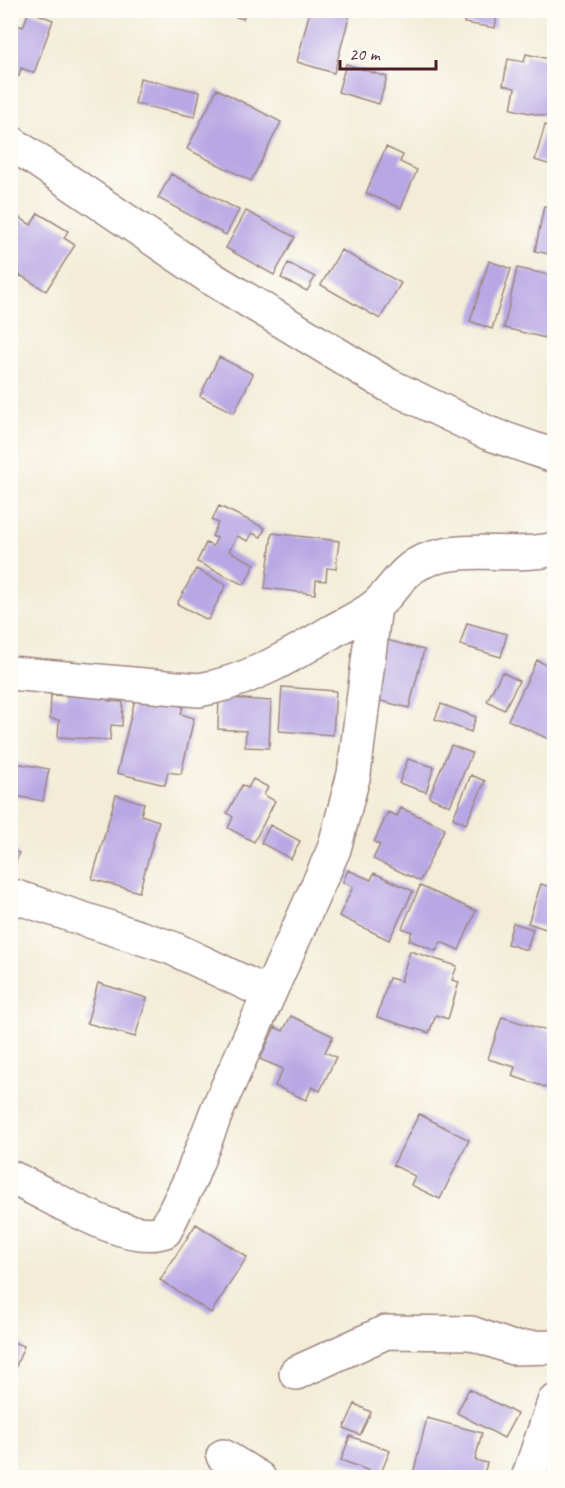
<svg xmlns="http://www.w3.org/2000/svg" width="565" height="1488" font-family="Caveat,sans-serif">
  <style>
    .building { fill: #b7a7e4 }
    .lines { fill: none; stroke-linecap: round; stroke-linejoin: round }
    .minor-casing { stroke: #9e8681; stroke-width: 36 }
    .tertiary-casing { stroke: #9e8681; stroke-width: 36 }
    .minor { stroke: #fff; stroke-width: 33 }
    .tertiary { stroke: #fff; stroke-width: 33 }
  </style>
  <rect width="100%" height="100%" fill="#fdfcf7"/>
  <filter id="ink" filterUnits="userSpaceOnUse"><feTurbulence type="fractalNoise" baseFrequency=".0167" numOctaves="2"/><feDisplacementMap in="SourceGraphic" scale="12" xChannelSelector="R" yChannelSelector="G"/><feConvolveMatrix kernelMatrix="1 2 1 2 8 2 1 2 1" color-interpolation-filters="sRGB"/></filter>
  <filter id="wash" filterUnits="userSpaceOnUse"><feTurbulence type="fractalNoise" baseFrequency=".008" numOctaves="4" result="noise"/><feDisplacementMap in="SourceGraphic" scale="24" xChannelSelector="R" yChannelSelector="G"/><feGaussianBlur stdDeviation="1.35" result="paint"/><feColorMatrix in="noise" values="0 0 0 0 0 0 0 0 0 0 0 0 0 0 0 0 0 1.4 0 .05"/><feComposite in="paint" operator="in"/></filter>
  <g filter="url(#wash)">
    <rect width="100%" height="100%" fill="#f3edd7"/>
    <g id="blocks">
      <path class="building" d="M214,10h32l-3,9z
        M310,10h41l-17,63 -37,-11z
        M466,10h47l-1,6 -15,-2 -2,14 -31,-5z
        M29,11l24,9 -19,53 -13,-5 -2,8 -9,-3v-50l13,4z
        M526,54l28,6v58l-43,-9 4,-21 -12,-3 5,-26 16,3z
        M346,64l41,13 -8,27 -41,-12z
        M140,78l60,14 -5,25 -60,-13z
        M217,89l64,33 -30,59 -64,-32z
        M545,125l9,3v38l-19,-6z
        M386,147l17,8 -3,7 17,8 -16,38 -35,-15z
        M171,174l68,36 -13,25 -68,-37z
        M544,206l10,2v47l-19,-4z
        M246,211l49,26 -21,38 -48,-27z
        M38,213l30,18 -4,7 11,7 -29,46 -26,-16 -5,9 -5,-3v-62l4,-5 17,11z
        M341,250l60,33 -21,36 -59,-34z
        M489,261l22,8 -19,60 -22,-8z
        M288,263l27,14 -8,14 -26,-13z
        M517,268l37,8v64l-50,-12z
        M219,357l34,17 -19,39 -34,-17z
        M219,506l46,22 -4,9 -9,-4 -4,8 -11,-5 -8,15 26,13 -11,21 -47,-23 9,-19 7,3 4,-8 -5,-2 6,-13 -6,-3z
        M272,533l67,8 -3,28 -9,-1 -1,13 -10,-1 -1,14 -50,-6z
        M196,569l30,16 -18,35 -31,-16z
        M467,623l40,11 -6,23 -41,-12z
        M376,637l48,13 -15,58 -40,-10z
        M537,660l17,9 -1,72 -45,-21z
        M502,672l17,9 -15,29 -17,-9z
        M282,687l54,4 -3,44 -54,-4z
        M68,688l40,2v11l15,1 -1,24 -11,-1 -1,15 -52,-3 1,-17 -9,-1 1,-24 16,1z
        M136,695l47,11 -2,8 13,4 -13,56 -13,-2 -3,13 -48,-12z
        M219,697l52,4 -2,47 -24,-1 1,-16 -28,-2z
        M441,704l35,13 -5,15 -36,-13z
        M451,745l21,8 -22,53 -21,-9z
        M408,759l26,8 -8,25 -27,-9z
        M10,762l39,7 -6,32 -33,-6z
        M471,775l14,6 -19,43 -13,-6z
        M253,779l15,8 -4,8 11,6 -21,41 -26,-14 5,-11 -6,-4 15,-28 6,3z
        M116,795l28,8 -3,12 18,6 -20,71 -47,-13z
        M401,808l44,20 -25,53 -47,-22 7,-14 -6,-3 14,-30 9,4z
        M270,825l30,16 -9,18 -30,-16z
        M10,850l9,3 -8,22h-1z
        M348,870l23,10 3,-7 39,18 -24,49 -50,-24 14,-29 -10,-5z
        M541,884l13,4v44l-26,-9z
        M420,886l56,25 -17,39 -18,-8 -5,9 -27,-11 3,-8 -10,-4z
        M513,923l20,6 -6,21 -20,-6z
        M410,951l47,15 -5,14 7,2 -11,37 -12,-4 -7,18 -52,-16 12,-39 12,3z
        M98,983l49,15 -12,39 -48,-14z
        M291,1016l42,20 -8,16 11,5 -16,34 -8,-4 -6,13 -31,-14 8,-17 -23,-10 15,-32 8,4z
        M502,1017l52,16v57l-42,-14 3,-9 -27,-8z
        M419,1114l50,26 -29,59 -29,-14 4,-9 -22,-11z
        M196,1224l51,33 -36,56 -51,-33z
        M10,1341l14,5 -10,25 -4,-1z
        M469,1389l48,25 -13,24 -47,-25z
        M355,1404l16,8 -11,23 -16,-7z
        M427,1418l55,15 -7,27 12,3 -4,15h-71z
        M350,1436l40,15 -10,24 -39,-15z"/>
    </g>
  </g>
  <g filter="url(#ink)">
    <use href="#blocks" fill-opacity="0" stroke="#9e8681" stroke-width="1.5"/>
    <g class="lines">
      <defs>
        <path id="minor" d="M10,673l189,17c48,-8 90,-33 132,-58 14,-8 30,-15 43,-25 18,-14 28,-38 50,-46 41,-17 88,-2 130,-12
          M10,895l162,53 97,46
          M10,1177c39,16 114,69 155,54l25,-51 28,-72 116,-259 20,-75 21,-168
          M296,1373l90,-41 85,1 42,15 41,-1
          M223,1456l36,22
          M528,1478l26,-76"/>
        <path id="tertiary" d="M10,142l201,136 177,107 100,48 66,23"/>
      </defs>
      <use href="#minor" class="minor-casing"/>
      <use href="#tertiary" class="tertiary-casing"/>
      <use href="#minor" class="minor"/>
      <use href="#tertiary" class="tertiary"/>
    </g>
  </g>
  <rect width="565" height="1488" fill="none" stroke="#fdfcf7" stroke-width="36"/>
  <path d="M340 60v9h96v-9" fill="none" stroke="#4a1f2b" stroke-width="3"/>
  <text x="349" y="60" font-size="18" fill="#4a1f2b" stroke="#fdfcf7" stroke-width="4.5" paint-order="stroke">20 m</text>
</svg>
